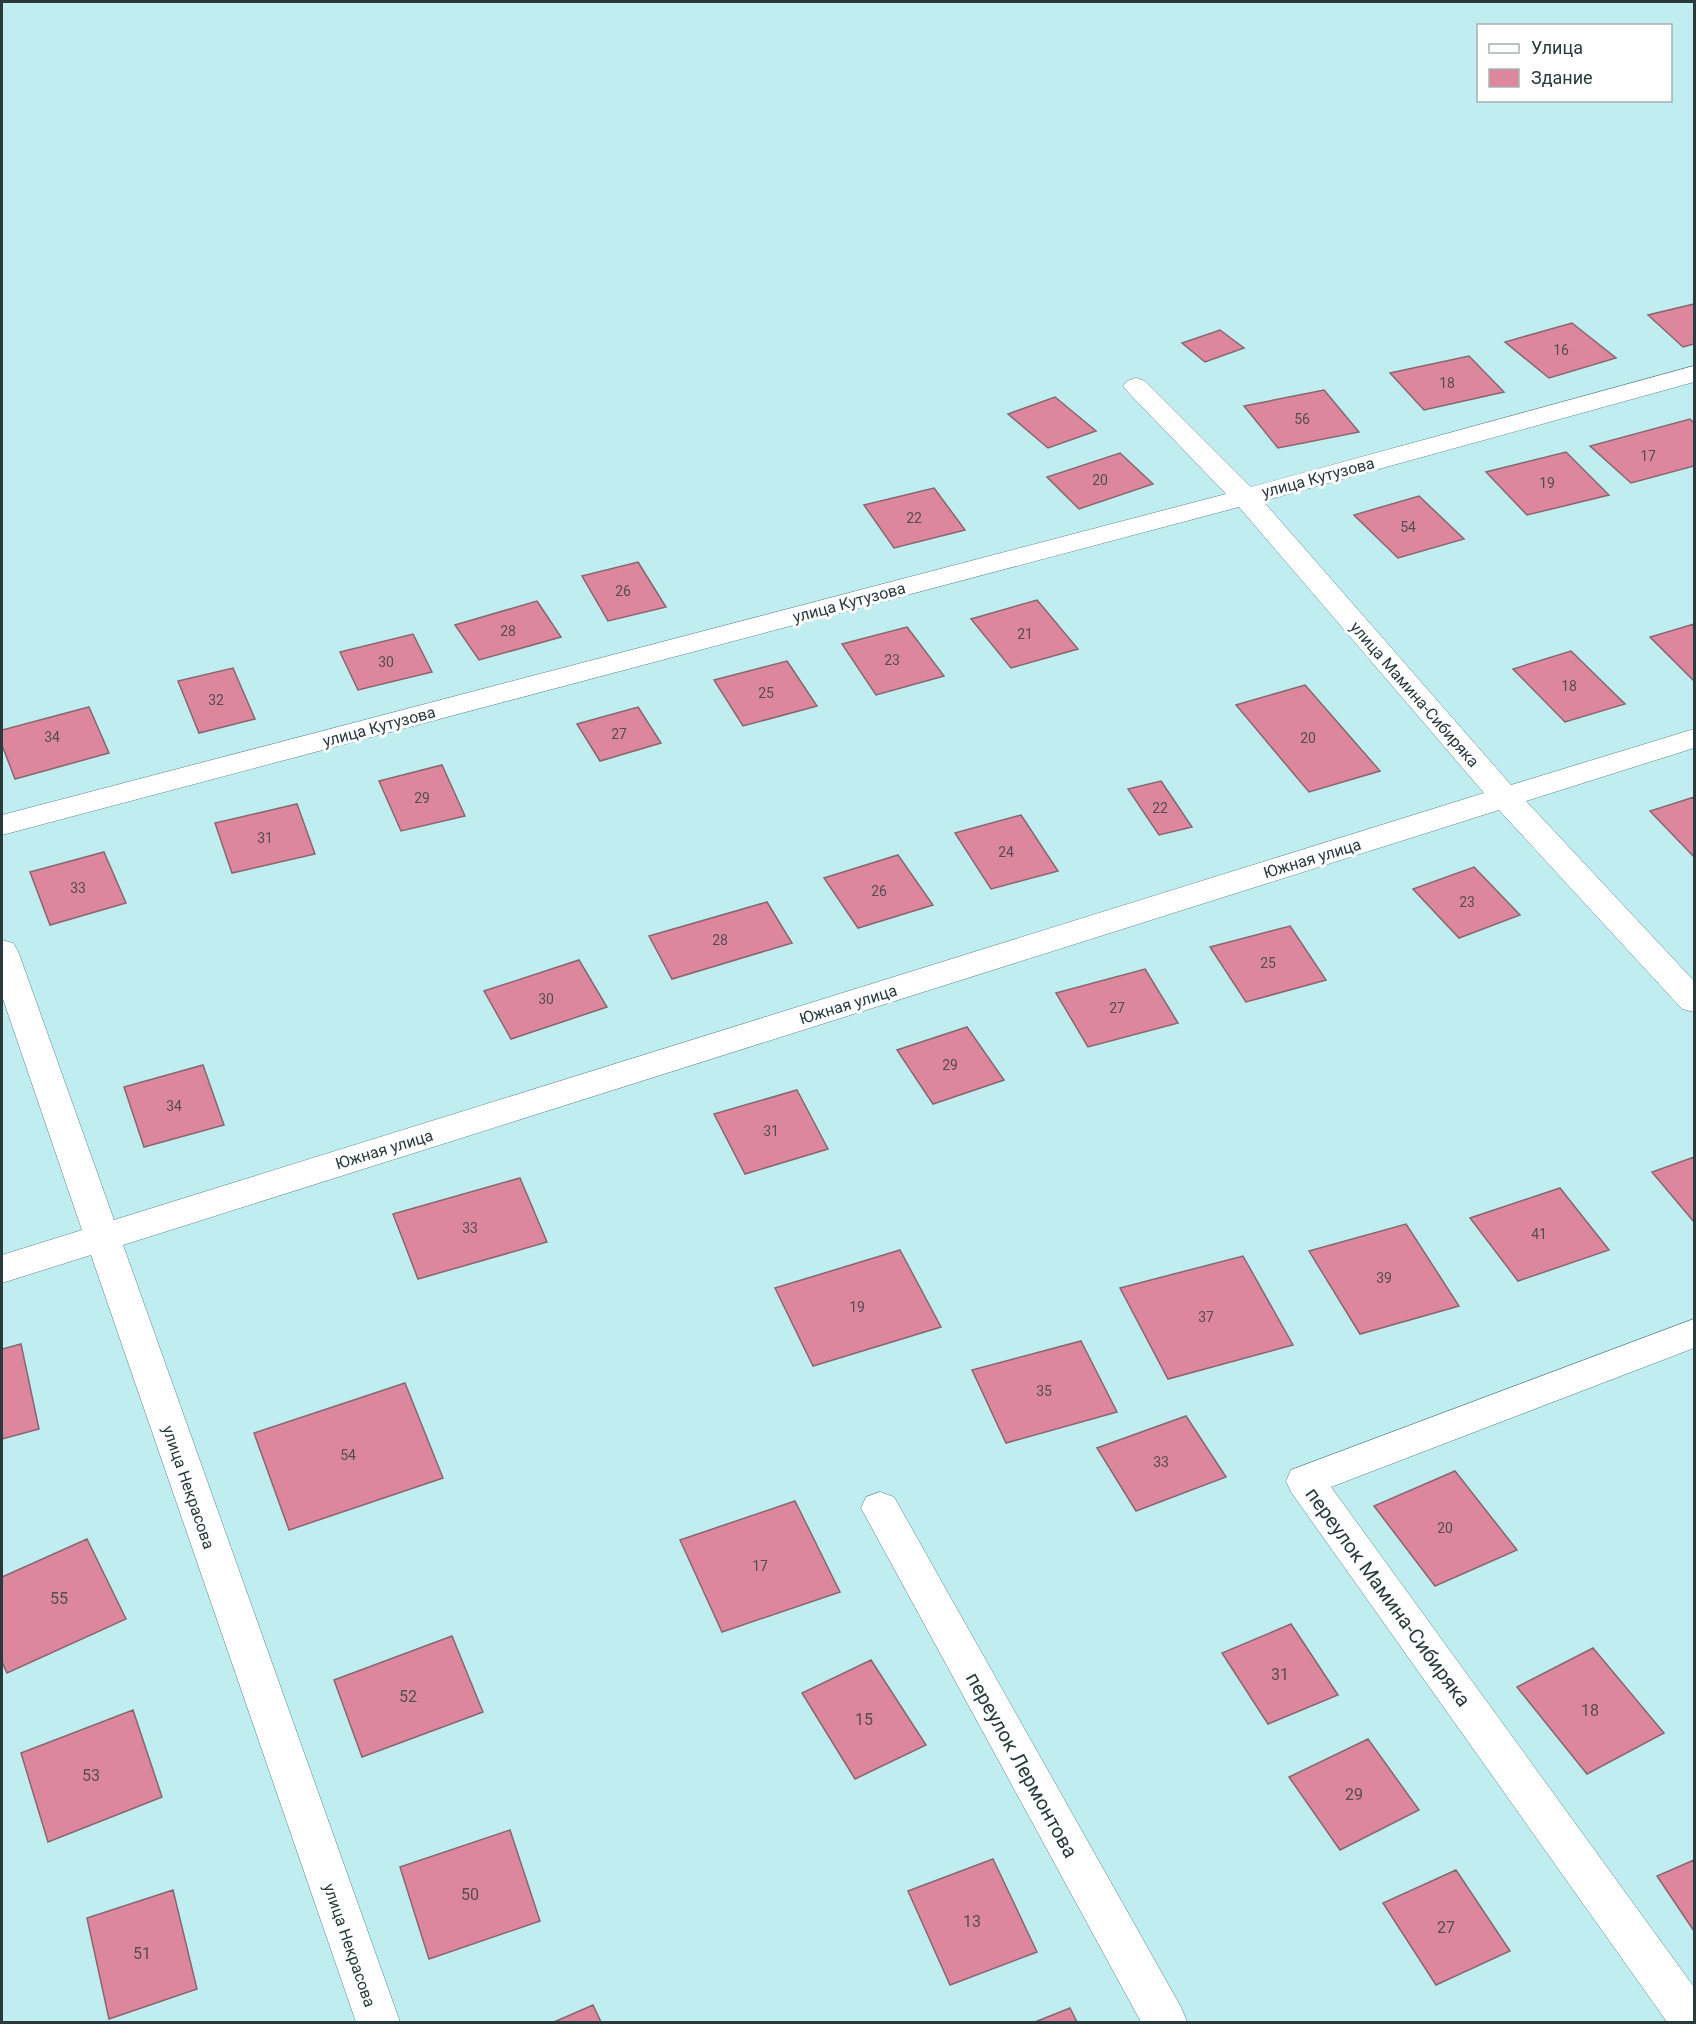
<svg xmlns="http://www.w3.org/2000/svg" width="1696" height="2024" font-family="Roboto,sans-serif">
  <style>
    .building { fill: #dd879e; stroke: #89666e; stroke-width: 1.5 }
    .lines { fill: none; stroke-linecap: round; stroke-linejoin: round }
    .minor-casing { stroke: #5a8487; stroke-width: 1 }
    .minor { fill: #fff; fill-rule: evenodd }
    .labels { text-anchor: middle; stroke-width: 6; stroke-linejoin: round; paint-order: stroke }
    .number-label { font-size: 14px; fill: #554d54 }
    .street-label { font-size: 16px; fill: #283a3b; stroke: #fff }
    .near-number-label { font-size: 16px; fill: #554d54 }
    .near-street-label { font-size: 20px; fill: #283a3b; stroke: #fff }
  </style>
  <rect width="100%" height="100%" fill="#c0edf0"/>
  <path class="building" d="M1694,304v40l-11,3 -35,-32z
    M1572,323l44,35 -67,20 -44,-36z
    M1220,330l24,18 -39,14 -23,-19z
    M1469,356l35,36 -80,18 -34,-37z
    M1324,390l35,42 -81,16 -34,-42z
    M1055,397l41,34 -48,17 -40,-34z
    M1690,419l4,4v43l-63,17 -41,-37z
    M1566,452l43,43 -82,20 -41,-43z
    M1120,453l33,31 -74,25 -32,-32z
    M934,488l31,42 -71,18 -30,-43z
    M1419,496l45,43 -66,19 -44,-43z
    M638,562l28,45 -58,14 -26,-45z
    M1037,600l41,49 -67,19 -40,-49z
    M537,601l24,36 -82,23 -24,-35z
    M1694,624v57l-44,-44z
    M907,627l37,49 -68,19 -34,-51z
    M413,634l19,38 -74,18 -18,-38z
    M1571,651l54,53 -60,18 -52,-53z
    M787,661l30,45 -74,20 -29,-46z
    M233,668l22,51 -56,14 -21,-52z
    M1305,685l75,86 -71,21 -73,-87z
    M89,707l20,46 -94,26 -13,-34v-15z
    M638,707l23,36 -61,18 -23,-37z
    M442,765l23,51 -64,15 -22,-50z
    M1161,781l31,46 -33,8 -31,-46z
    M1694,797v60l-44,-46z
    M297,804l18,50 -83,19 -17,-50z
    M1021,815l37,56 -67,18 -36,-56z
    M104,852l22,51 -76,22 -20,-53z
    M898,855l35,50 -75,23 -34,-50z
    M1474,867l46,48 -61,23 -46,-49z
    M767,902l25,41 -120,36 -23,-43z
    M1290,926l36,54 -80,22 -36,-55z
    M579,960l28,47 -96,32 -27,-48z
    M1145,969l33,54 -90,24 -32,-54z
    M967,1027l37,53 -71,24 -36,-54z
    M203,1065l21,60 -80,22 -20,-60z
    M797,1090l31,59 -83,25 -31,-60z
    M1694,1157v65l-42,-50z
    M520,1178l27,64 -129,37 -25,-65z
    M1560,1188l49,62 -91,31 -48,-63z
    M1406,1224l53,82 -99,28 -51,-83z
    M900,1250l41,77 -128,39 -38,-78z
    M1243,1256l50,89 -125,34 -48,-91z
    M1081,1341l36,71 -111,31 -34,-73z
    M21,1344l18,85 -37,10v-90z
    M405,1383l38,95 -154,52 -35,-97z
    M1186,1416l40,61 -90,34 -39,-63z
    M1455,1471l62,79 -82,36 -61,-80z
    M795,1501l45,91 -118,40 -42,-92z
    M87,1539l39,80 -119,54 -5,-11v-85z
    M1291,1624l47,71 -70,29 -46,-71z
    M452,1636l31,76 -121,45 -28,-77z
    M1593,1648l71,85 -77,41 -70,-87z
    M871,1660l55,85 -71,34 -53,-86z
    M133,1710l29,87 -114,45 -27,-89z
    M1368,1739l51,71 -79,40 -51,-73z
    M510,1830l30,91 -111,38 -29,-92z
    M993,1859l44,93 -87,33 -42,-94z
    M1694,1860v71l-37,-55z
    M1456,1870l54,81 -74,34 -53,-82z
    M173,1890l24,99 -88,30 -22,-101z
    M593,2005l8,17h-47z
    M1070,2008l7,14h-42z"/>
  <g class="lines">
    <defs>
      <path id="minor" d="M1694,366v16l-431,119 248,284 183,-56v19l-168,53 168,180v31l-12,-3 -183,-199 -1376,435 277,777h-44l-265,-767 -89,28v-28l80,-25 -80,-234v-56l11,3 5,8 96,269 1370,-427 -245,-286 -1237,328v-20l1224,-321 -99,-103 -4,-5 4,-5 9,-3 9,3 106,106z
        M1694,1319v29l-363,139 363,500v35h-27l-376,-530 -5,-11 5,-11z
        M880,1492l14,5 287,510 6,15h-46l-280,-514 5,-11z"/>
    </defs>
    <use href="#minor" class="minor-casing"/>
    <use href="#minor" class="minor"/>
  </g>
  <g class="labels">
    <g class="number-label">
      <text x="1561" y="355">16</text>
      <text x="1447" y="388">18</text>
      <text x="1302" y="424">56</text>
      <text x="1648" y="461">17</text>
      <text x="1100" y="485">20</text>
      <text x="1547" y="488">19</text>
      <text x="914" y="523">22</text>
      <text x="1408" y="532">54</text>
      <text x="623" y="596">26</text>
      <text x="508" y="636">28</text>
      <text x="1025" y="639">21</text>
      <text x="892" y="665">23</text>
      <text x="386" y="667">30</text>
      <text x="1569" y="691">18</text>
      <text x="766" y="698">25</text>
      <text x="216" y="705">32</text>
      <text x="619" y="739">27</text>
      <text x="52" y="742">34</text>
      <text x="1308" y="743">20</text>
      <text x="422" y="803">29</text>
      <text x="1160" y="813">22</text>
      <text x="265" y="843">31</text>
      <text x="1006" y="857">24</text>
      <text x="78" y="893">33</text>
      <text x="879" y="896">26</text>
      <text x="1467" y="907">23</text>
      <text x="720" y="945">28</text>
      <text x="1268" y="968">25</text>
      <text x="546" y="1004">30</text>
      <text x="1117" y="1013">27</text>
      <text x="950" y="1070">29</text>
      <text x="174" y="1111">34</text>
      <text x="771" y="1136">31</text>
      <text x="470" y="1233">33</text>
      <text x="1539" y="1239">41</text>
      <text x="1384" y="1283">39</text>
      <text x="857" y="1312">19</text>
      <text x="1206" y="1322">37</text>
      <text x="1044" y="1396">35</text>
      <text x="348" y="1460">54</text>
      <text x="1161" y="1467">33</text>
      <text x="1445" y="1533">20</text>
      <text x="760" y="1571">17</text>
    </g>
    <g class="street-label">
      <text transform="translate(1318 477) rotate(-15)" y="6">улица Кутузова</text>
      <text transform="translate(849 602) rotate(-15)" y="6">улица Кутузова</text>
      <text transform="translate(1415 694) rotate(49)" y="6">улица Мамина-Сибиряка</text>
      <text transform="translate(379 726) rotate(-15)" y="6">улица Кутузова</text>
      <text transform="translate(1312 858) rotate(-17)" y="6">Южная улица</text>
      <text transform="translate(848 1004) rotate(-17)" y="6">Южная улица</text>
      <text transform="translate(384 1149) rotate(-17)" y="6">Южная улица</text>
      <text transform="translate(189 1487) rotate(71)" y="6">улица Некрасова</text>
      <text transform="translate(350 1945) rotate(71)" y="6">улица Некрасова</text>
    </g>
    <g class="near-number-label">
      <text x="59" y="1604">55</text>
      <text x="1280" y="1680">31</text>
      <text x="408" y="1702">52</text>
      <text x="1590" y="1716">18</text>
      <text x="864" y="1725">15</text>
      <text x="91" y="1781">53</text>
      <text x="1354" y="1800">29</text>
      <text x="470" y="1900">50</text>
      <text x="972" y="1927">13</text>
      <text x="1446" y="1933">27</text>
      <text x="142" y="1959">51</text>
    </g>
    <g class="near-street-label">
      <text transform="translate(1388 1597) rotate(54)" y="7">переулок Мамина-Сибиряка</text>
      <text transform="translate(1022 1765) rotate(61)" y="7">переулок Лермонтова</text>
    </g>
  </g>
  <rect width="1696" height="2024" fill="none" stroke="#283a3b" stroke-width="6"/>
  <rect x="1477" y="24" width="195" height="78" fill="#ffffff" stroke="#a9b0b1" stroke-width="1.5"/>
  <rect x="1489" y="44" width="30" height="9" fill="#ffffff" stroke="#a9b0b1" stroke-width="1.5"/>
  <text x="1531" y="54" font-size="18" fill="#283a3b">Улица</text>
  <rect x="1489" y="69" width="30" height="18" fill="#dd879e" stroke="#a9b0b1" stroke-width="1.5"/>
  <text x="1531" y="84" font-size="18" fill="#283a3b">Здание</text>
</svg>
